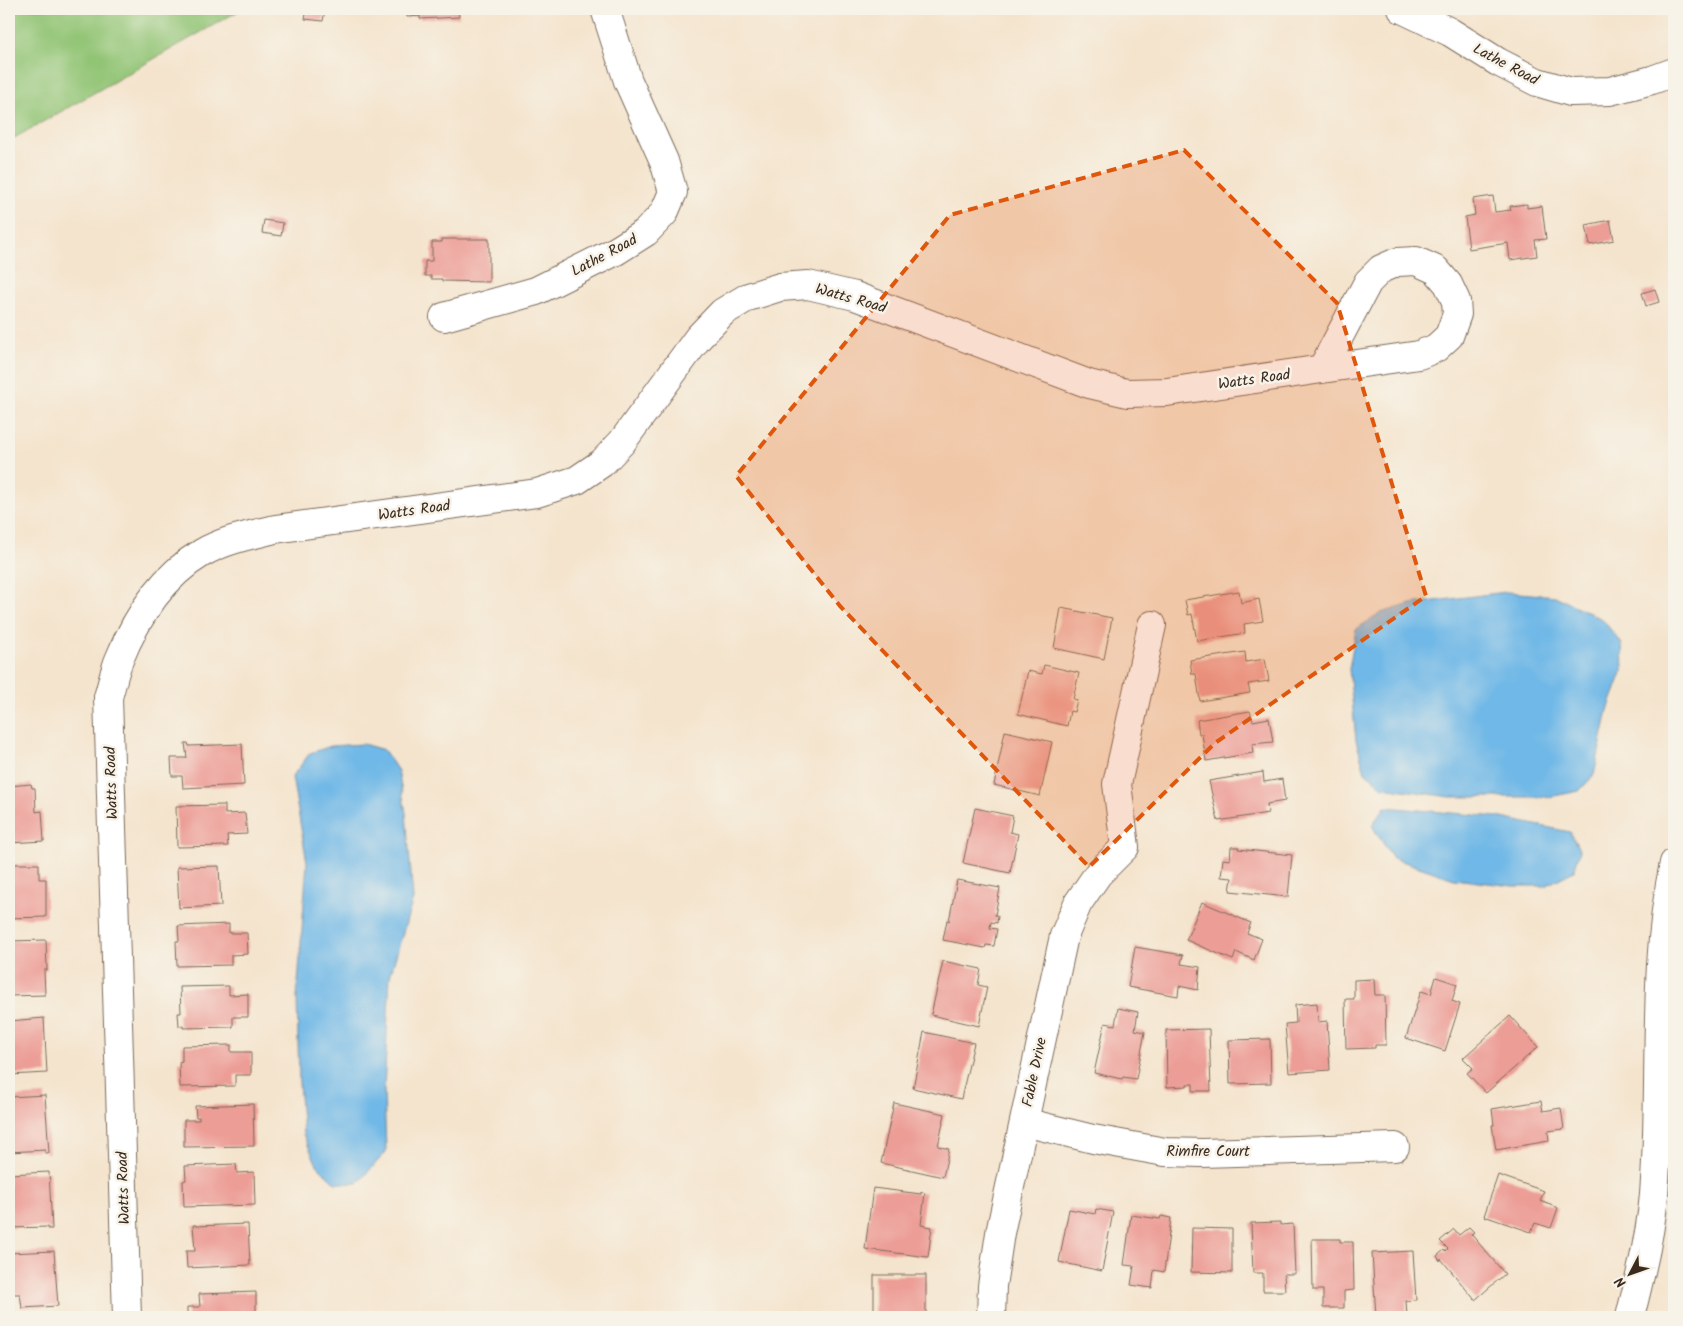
<svg xmlns="http://www.w3.org/2000/svg" width="1683" height="1326" font-family="Kalam,sans-serif">
  <style>
    .green { fill: #91c475; stroke: #66774a }
    .water { fill: #70b8e7; stroke: #567182 }
    .building { fill: #ec9d96 }
    .lines { fill: none; stroke-linecap: round; stroke-linejoin: round }
    .minor-casing { stroke: #7c6b5b; stroke-width: 30 }
    .minor { stroke: #fff; stroke-width: 28 }
    .marked { fill: #df570d; fill-opacity: 0.2; stroke: #df570d; stroke-width: 4; stroke-dasharray: 10 6; stroke-linejoin: round }
    .labels { text-anchor: middle; stroke-width: 5; stroke-linejoin: round; paint-order: stroke }
    .street-label { font-size: 15px; fill: #3b2a1e; stroke: #f7f3e8 }
  </style>
  <rect width="100%" height="100%" fill="#f7f3e8"/>
  <filter id="ink" filterUnits="userSpaceOnUse"><feTurbulence type="fractalNoise" baseFrequency=".02" numOctaves="2"/><feDisplacementMap in="SourceGraphic" scale="10" xChannelSelector="R" yChannelSelector="G"/><feConvolveMatrix kernelMatrix="1 2 1 2 8 2 1 2 1" color-interpolation-filters="sRGB"/></filter>
  <filter id="wash" filterUnits="userSpaceOnUse"><feTurbulence type="fractalNoise" baseFrequency=".0096" numOctaves="4" result="noise"/><feDisplacementMap in="SourceGraphic" scale="20" xChannelSelector="R" yChannelSelector="G"/><feGaussianBlur stdDeviation="1.12" result="paint"/><feColorMatrix in="noise" values="0 0 0 0 0 0 0 0 0 0 0 0 0 0 0 0 0 1.4 0 .05"/><feComposite in="paint" operator="in"/></filter>
  <g filter="url(#wash)">
    <rect width="100%" height="100%" fill="#f4e4cd"/>
    <path class="green" d="M9,9h233l-233,132z"/>
    <path class="water" d="M1506,592l49,4 47,23 20,25 1,26 -15,40 -14,65 -15,16 -30,6h-99l-67,-10 -18,-15 -9,-32 -7,-71 7,-40 25,-16 30,-9z
      M363,744l21,6 14,21 8,42 7,86 -23,77 -6,113 2,63 -28,31h-23l-18,-18 -14,-31 -4,-51 -2,-86 10,-135 -15,-85 18,-24 21,-7z
      M1385,807l112,10 73,15 10,19 -6,20 -29,15h-32l-59,-7 -61,-21 -16,-24 -5,-9z"/>
    <g id="blocks">
      <path class="building" d="M307,9h18l-2,12 -18,-2z
        M406,9h52l1,8 -39,2v-3l-13,1z
        M1493,196l2,16 16,-2 -1,-4 17,-2v4l15,-2 4,33 -11,1 2,16 -27,4 -2,-17 -39,6 -4,-32 10,-2 -2,-16z
        M264,220l19,3 -2,13 -19,-3z
        M1610,220l4,20 -24,5 -4,-20z
        M442,239h47v43l-47,-1v-2h-11v-3h-6v-15h7v-19h10z
        M1655,289l4,13 -13,4 -4,-13z
        M1239,591l2,12 18,-4 4,22 -19,3 1,9 -48,8 -5,-27 -4,1 -3,-15z
        M1061,608l51,10 -8,41 -50,-11z
        M1245,652l1,10 19,-3 4,22 -21,3 2,9 -50,8 -4,-27h-4l-2,-14z
        M1044,665l35,8 -6,26 4,1 -3,12 -4,-1 -3,15 -49,-12 10,-43 14,3z
        M1250,711l3,10 16,-3 4,24 -21,2 1,9 -47,8 -4,-27h-3l-2,-14z
        M1005,731l47,11 -12,54 -46,-11z
        M185,743h3l1,3 53,-2 2,41 -61,3 -1,-12h-10l-1,-18h16z
        M1263,772l1,10 18,-3 3,22 -18,3 1,9 -50,8 -9,-40z
        M31,784l1,4h3l1,24 6,-1 2,30 -35,2v-57z
        M225,805v9l20,-1 2,21 -20,1 1,11 -51,1 -1,-41z
        M975,808l38,8 -3,16 8,2 -8,39 -47,-10z
        M1231,847h8l-1,2 54,6 -4,42 -58,-6 2,-13 -11,-1 2,-18 7,1z
        M9,864h30v15h7v38l-37,1z
        M219,866l2,40 -42,2 -2,-41z
        M957,880l43,8 -5,27 3,1 -1,7 -6,-1 -1,6 7,1 -3,17 -8,-1 -1,3 -42,-8 4,-20 2,1z
        M1202,902l49,21 -4,10 15,6 -8,21 -18,-8 -3,8 -47,-20z
        M229,924v9h18l1,21 -17,1v10l-54,1 -1,-25h3l-1,-15z
        M46,940l1,30h-3l1,25 -36,1v-55z
        M1135,947l48,8 -2,9 19,3 -2,23 -19,-4 -1,10 -50,-9z
        M943,961l38,8 -3,16 9,2 -8,39 -48,-11z
        M1436,977l21,7 -5,17 8,3 -15,47 -39,-13 15,-47 10,3z
        M1374,979l1,16h10l1,50h-11v3l-29,1 -1,-50h9v-19z
        M229,986v9l19,-1v23h-15v10l-50,1v-2h-4l-1,-13h3l-1,-26z
        M1317,1003l1,19 9,-1 3,49 -41,3 -4,-49 11,-1 -1,-18z
        M1118,1008l20,4 -3,18 10,2 -9,47 -13,-2 -1,2 -28,-6 11,-50 10,2z
        M1510,1016l28,31 -52,46 -19,-20 6,-5 -10,-10z
        M44,1018l3,55 -38,2v-54z
        M1209,1029l2,62h-18v-7h-6v2l-20,1 -1,-57z
        M924,1032l50,11 -13,56 -48,-11z
        M1270,1039l1,44 -41,1 -1,-44z
        M231,1045v7h20v23h-16v11l-55,1 -1,-25 3,-1v-15z
        M45,1095l4,58h-4v-3l-36,2v-55z
        M1541,1101l2,10 18,-3 3,21 -16,2 1,10 -53,9 -4,-25h2l-2,-16z
        M894,1103l51,11 -7,32 11,3 -6,28 -62,-14z
        M253,1104l1,42 -70,1v-27h15v-3h-3l-1,-11z
        M236,1164l1,9 17,-1 1,33 -71,2 -1,-26 3,-1 -1,-14z
        M49,1172l3,57h-4v-2l-39,1v-54z
        M1498,1175l46,16 -4,10 18,7 -7,20 -16,-5 -4,9 -47,-16z
        M873,1188l48,6v-2l4,1 -4,32 11,2 -4,30 -63,-8z
        M1069,1209l26,5 1,-5 17,3 -11,59 -43,-9z
        M1131,1215l29,4 1,-3 10,2 -7,54 -10,-2 -2,18 -21,-3 3,-19 -10,-1z
        M1280,1222v3l13,-1 2,50h-11l1,17h-22v-18h-10l-2,-50z
        M248,1224l2,41 -63,3 -1,-17h9l-2,-26h3v1z
        M1469,1227l5,5 -3,2 34,40 -30,26 -34,-41 -1,2 -3,-5 7,-6 1,2 3,-3 -8,-8 14,-12 5,6z
        M1192,1228l40,1v44l-41,-1z
        M1312,1239h28v3h13l1,48 -10,1v17h-21v-18h-10z
        M54,1251l4,55 -36,2 -2,-14h-11v-41z
        M1413,1251l3,49 -10,1 1,16h-31l-4,-64z
        M874,1275h52v42h-52z
        M256,1292v25h-69v-10h13l-1,-13z"/>
    </g>
  </g>
  <g filter="url(#ink)">
    <use href="#blocks" fill-opacity="0" stroke="#7c6b5b" stroke-width="1"/>
    <g class="lines">
      <defs>
        <path id="minor" d="M1402,9l48,23 48,30 39,20 34,10 39,-1 42,-11 22,-8
          M444,317l92,-26 80,-40 30,-19 18,-19 9,-21 -9,-31 -36,-80 -23,-72
          M1024,1122l69,17 72,13 37,1 193,-6
          M127,1317l-19,-620c4,-12 6,-25 11,-37 17,-42 44,-84 83,-107 22,-13 49,-18 73,-24l262,-36 40,-13 25,-17 20,-21 76,-104 25,-26 25,-15 32,-10 28,-2 47,11 234,88 38,9 40,-1 155,-23 97,-14 17,-7 13,-12 8,-22 -1,-13 -8,-17 -12,-14 -20,-9 -19,1 -16,7 -13,13 -46,87
          M991,1317l1,-31 8,-53 64,-297 14,-33 20,-29 27,-27 -8,-63 35,-159
          M1630,1317c11,-44 23,-92 25,-137 7,-106 -3,-213 19,-317"/>
      </defs>
      <use href="#minor" class="minor-casing"/>
      <use href="#minor" class="minor"/>
    </g>
  </g>
  <path class="marked" d="M1184,150l153,153 89,293 -211,147 -126,124 -249,-261 -104,-130 214,-261z"/>
  <g class="labels">
    <g class="street-label">
      <text transform="translate(1506 64) rotate(28)" y="5">Lathe Road</text>
      <text transform="translate(604 255) rotate(-28)" y="5">Lathe Road</text>
      <text transform="translate(851 298) rotate(16)" y="5">Watts Road</text>
      <text transform="translate(1254 379) rotate(-8)" y="5">Watts Road</text>
      <text transform="translate(414 510) rotate(-8)" y="5">Watts Road</text>
      <text transform="translate(111 783) rotate(-92)" y="5">Watts Road</text>
      <text transform="translate(1034 1072) rotate(-78)" y="5">Fable Drive</text>
      <text x="1208" y="1156">Rimfire Court</text>
      <text transform="translate(123 1188) rotate(-92)" y="5">Watts Road</text>
    </g>
  </g>
  <rect width="1683" height="1326" fill="none" stroke="#f7f3e8" stroke-width="30"/>
  <g transform="translate(1630 1274) rotate(229)" stroke="#f7f3e8" stroke-width="4" paint-order="stroke">
  <path d="M0-4L9 19L0 12L-9 19Z" fill="#3b2a1e"/>
  <text y="-8" font-size="14" font-weight="bold" text-anchor="middle" fill="#3b2a1e">N</text>
  </g>
</svg>
